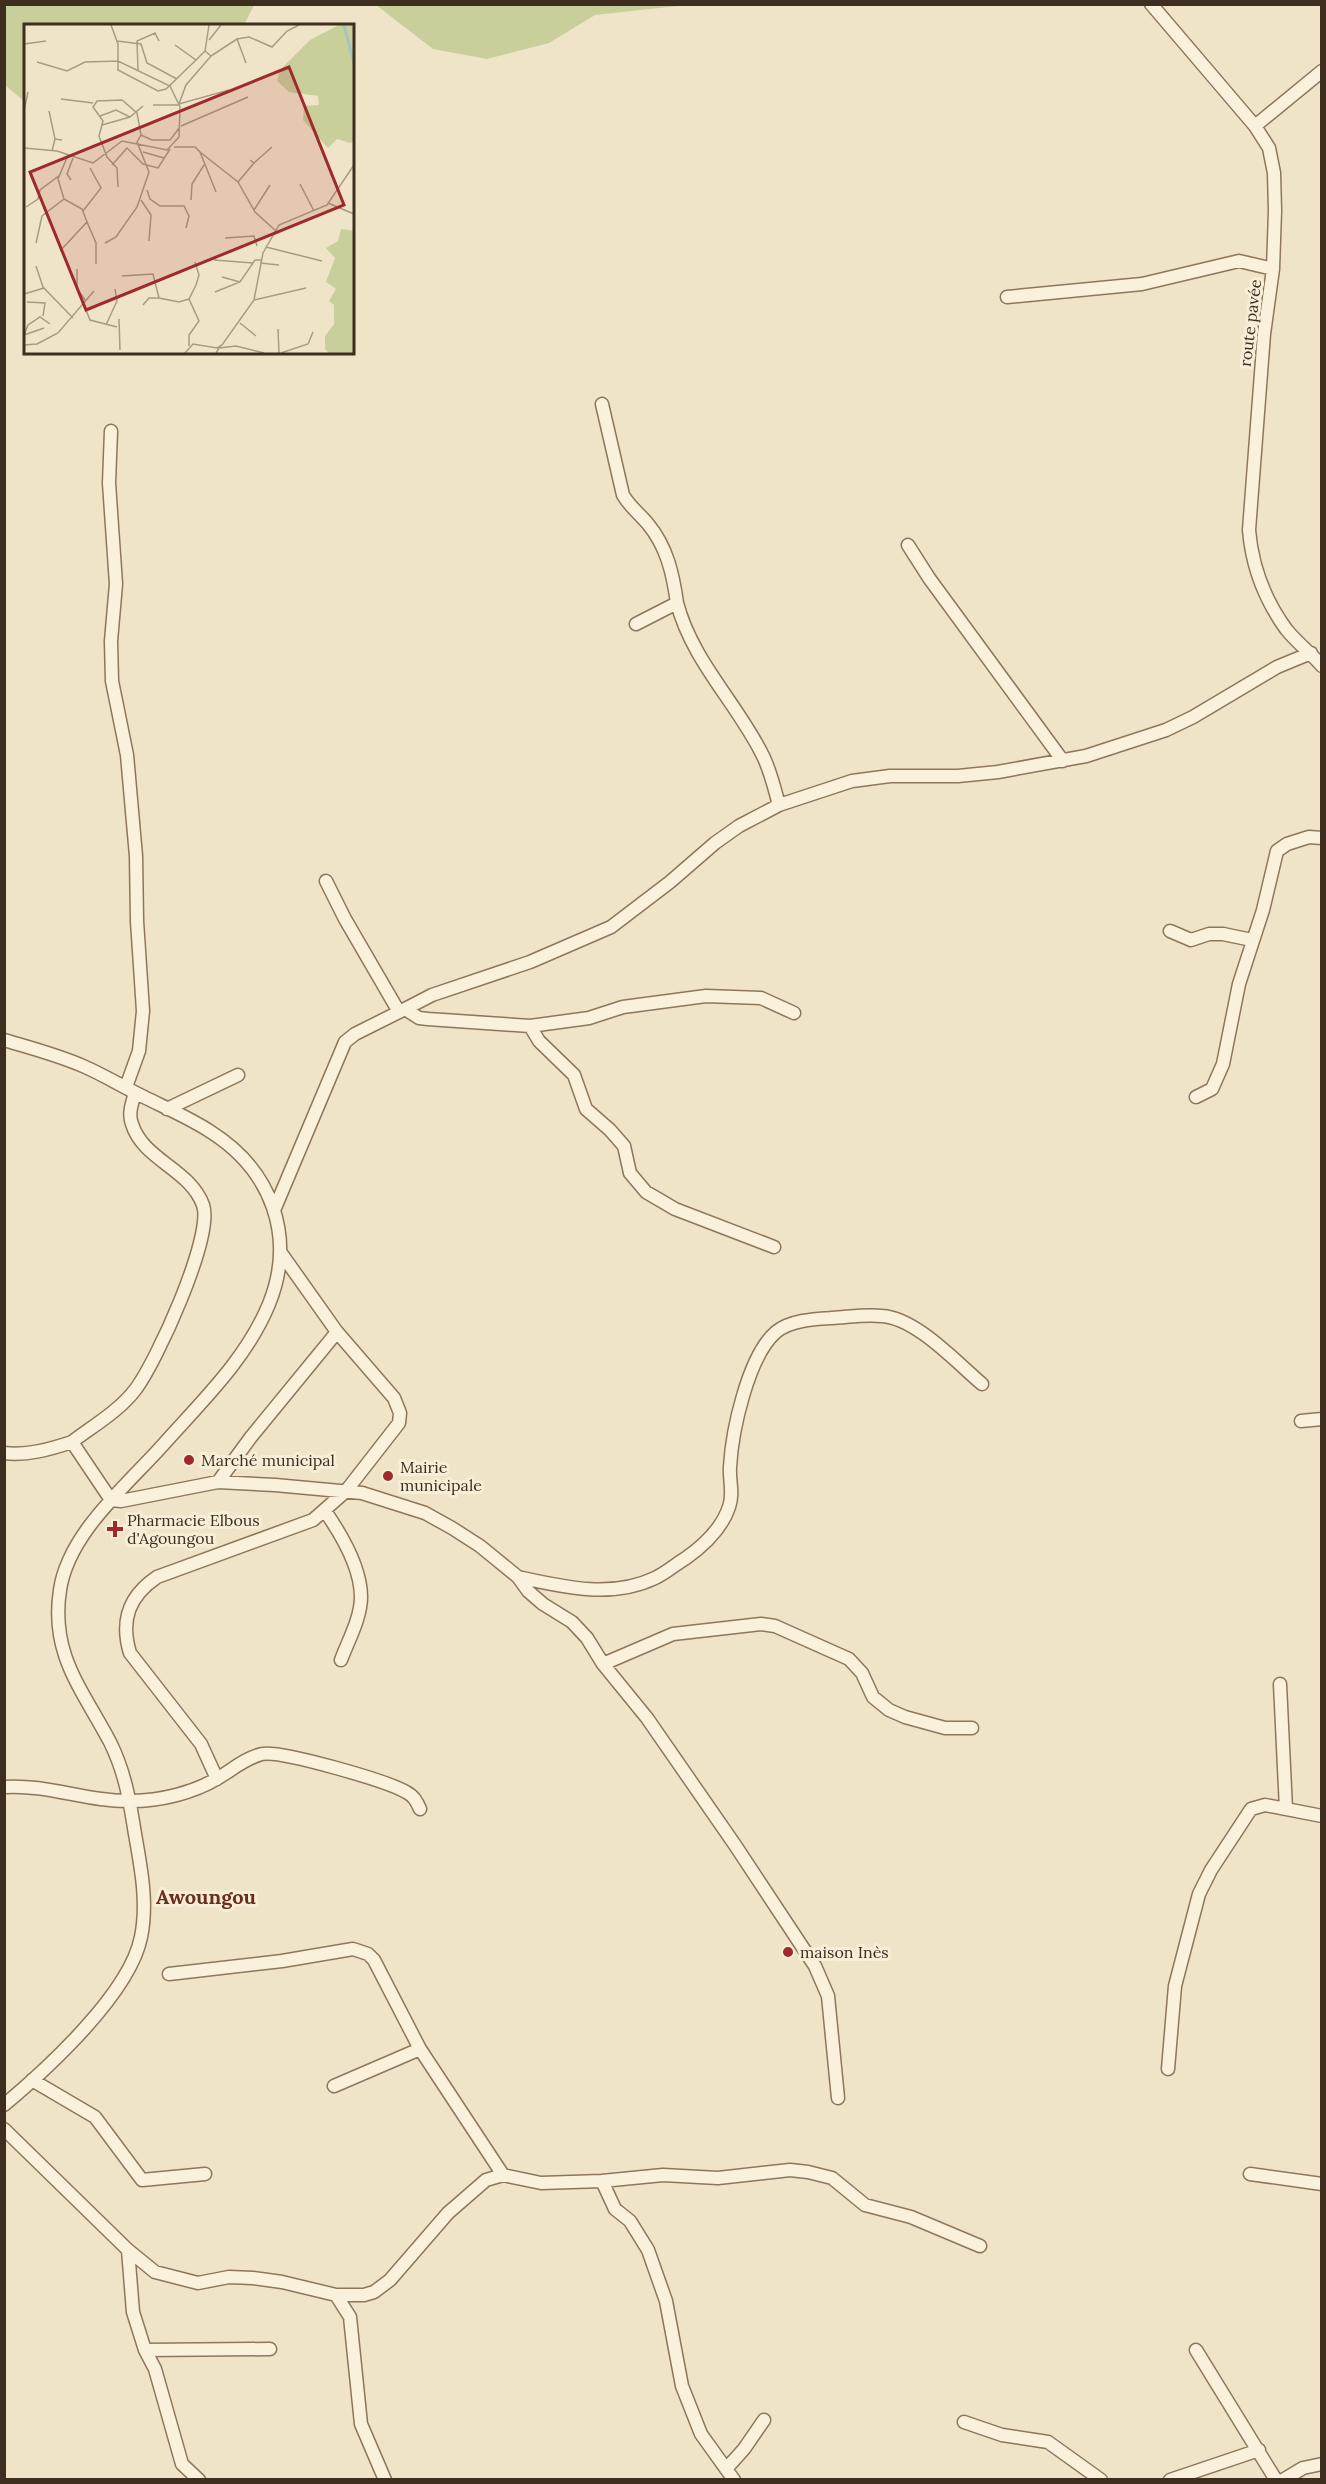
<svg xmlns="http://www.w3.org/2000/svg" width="1326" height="2484" font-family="Lora,serif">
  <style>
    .green { fill: #c9cf9b }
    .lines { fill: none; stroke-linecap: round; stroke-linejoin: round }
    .minor-casing { stroke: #8d765c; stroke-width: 15 }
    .minor { stroke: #faf1dc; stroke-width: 12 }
    .poi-dot { fill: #9e2a2b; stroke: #f7eed8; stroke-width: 2 }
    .labels { text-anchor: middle; stroke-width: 6; stroke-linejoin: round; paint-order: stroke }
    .street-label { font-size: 16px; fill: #3d2e20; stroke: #f7eed8 }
    .poi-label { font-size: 16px; fill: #3d2e20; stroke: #f7eed8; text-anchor: start }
    .quarter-label { font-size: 20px; font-weight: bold; fill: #6b2e1e; stroke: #f7eed8 }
    .inset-river { fill: none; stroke: #a9c4bc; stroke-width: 3 }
    .inset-road { fill: none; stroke: #a89b85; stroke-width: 1.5 }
    .view { fill: #9e2a2b; fill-opacity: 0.15; stroke: #9e2a2b; stroke-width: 3 }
    .inset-edge { fill: none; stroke: #3d2e20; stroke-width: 3 }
  </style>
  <rect width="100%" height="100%" fill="#f0e4c8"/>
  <path class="green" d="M4,5l1,-1 249,1 -10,20 -218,1 -1,76 -20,-17z
    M376,5v-1l311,1 -92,10 -46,28 -62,16 -54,-10z"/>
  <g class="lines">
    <defs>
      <path id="minor" d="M1151,4l104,122 14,22 5,25 1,38 -2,58 -9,65 -15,196c3,36 16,70 37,99 10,13 25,24 36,37
        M1255,126l67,-55
        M1007,297l135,-13 97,-23 34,8
        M602,404l21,91c7,12 16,18 25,29 19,23 25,50 29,79
        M111,431l-2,52 7,101 -5,57 1,40 15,74 9,101 1,65 6,90 -4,40 -13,36
        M908,545l21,33 134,183
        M636,624l41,-21c15,57 58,98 84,149 9,16 13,35 18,53
        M326,881l19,38 54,93
        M1170,931l21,9 18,-6h14l29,6
        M405,1009l27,-14 98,-33 81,-35 59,-45 45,-39 24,-17 40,-21 73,-24 38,-5h68l40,-4 88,-16 80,-26 27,-13 84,-50 34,-14
        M530,1026l9,15 35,34 12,34 24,21 14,16 6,27 16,19 29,17 99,38
        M4,1040c27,8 54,15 79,26 21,9 40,21 61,31 22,11 46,21 67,35 61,39 85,105 58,172 -23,56 -68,98 -107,142 -36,40 -94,88 -102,144 -10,64 22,99 50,152 15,30 20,60 25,92 6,34 13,69 6,103 -11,56 -93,131 -137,168
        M1196,1097l16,-8 11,-25 16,-80 24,-74 14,-59 10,-7 22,-7 13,1
        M167,1109l71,-34
        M275,1208l70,-166 10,-8 50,-25 14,9 9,1 102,7 59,-8 34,-11 83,-11 55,2 33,15
        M1301,1421l21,-2
        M72,1442c21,-16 47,-31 63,-52 21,-27 79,-154 68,-185 -13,-36 -60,-45 -71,-81 -4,-10 0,-21 3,-31
        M4,1453c23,3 47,-4 68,-11l39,58 10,1 97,-19 57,3 87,8 63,20 27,15 28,18 38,31 10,14 15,13 29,18 15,16 16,26 44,54 88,127 80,121 13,30 10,102
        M218,1482l33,-45 86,-105
        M325,1511c16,23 36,57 36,86 0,21 -13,44 -20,63
        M518,1577c45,10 93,22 137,1 11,-5 21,-14 31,-20 17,-12 36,-30 43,-51 5,-14 0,-26 1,-40 2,-36 18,-111 46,-135 14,-12 39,-13 56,-14 17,-1 34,-4 50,-2 34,2 74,46 100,68
        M603,1664l70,-30 88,-10 14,2 74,33 13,14 11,24 16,13 16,7 40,11h27
        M1280,1684l6,125
        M217,1779l-16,-35 -71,-91c-10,-33 -1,-57 27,-76l156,-57 33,-29 53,-68 1,-10 -6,-15 -57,-66 -56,-79
        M4,1787c44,-3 84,15 127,14 29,0 62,-8 87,-23 14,-8 27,-20 44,-24 19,-4 125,27 144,38 8,4 11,10 14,17
        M169,1974l113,-13 71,-12 15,5 6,6 46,89 83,126
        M1168,2069l7,-83 24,-92 12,-24 40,-61 14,-4 57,11
        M32,2080l63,37 47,63 63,-6
        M334,2086l86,-37
        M4,2129l124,121 27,22 43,11 31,-6 24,1 29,4 54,13 14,22 11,107 24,56
        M1250,2174l72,10
        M602,2181l61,-6 55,3 72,-8 18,2 24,6 33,27 46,12 69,29
        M128,2250l5,62 12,38 10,19 27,95 17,16
        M336,2295h28l10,-3 16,-12 58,-67 38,-33 17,-5 38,8 61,-2 13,28 15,12 18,29 18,51 16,85 19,48 33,46
        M145,2350l125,-1
        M1196,2350l80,130
        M964,2422l38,13 46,7 53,38
        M726,2469l18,-20 20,-29
        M1170,2480l89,-30
        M1283,2480l20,-12 19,-4"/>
    </defs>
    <use href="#minor" class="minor-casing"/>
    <use href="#minor" class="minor"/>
  </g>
  <g class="poi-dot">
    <circle cx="189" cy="1460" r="6"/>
    <circle cx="388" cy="1476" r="6"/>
    <path d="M112 1520h6v6h6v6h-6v6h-6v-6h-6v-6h6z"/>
    <circle cx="788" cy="1952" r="6"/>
  </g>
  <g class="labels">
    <g class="street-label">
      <text transform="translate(1250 323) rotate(-83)" y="6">route pavée</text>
    </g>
    <g class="poi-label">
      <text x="201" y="1466">Marché municipal</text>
      <text x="400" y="1473">Mairie<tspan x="400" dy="18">municipale</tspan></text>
      <text x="127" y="1526">Pharmacie Elbous<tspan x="127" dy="18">d'Agoungou</tspan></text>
      <text x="800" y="1958">maison Inès</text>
    </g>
    <g class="quarter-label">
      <text x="206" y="1904">Awoungou</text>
    </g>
  </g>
  <g transform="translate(24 24)">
    <rect width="330" height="330" fill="#f0e4c8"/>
    <path d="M315,1h15v116l-4,2 -13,-4 -9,9 -25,-28 1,-14 15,-1 -1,-9 -29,-4 -12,-11 3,-11 30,-30zM317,205l13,2v122h-25l-4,-4v-13l9,-12v-19l-5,-4 7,-12 -10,-7 9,-24 -9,-10 12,-7z" fill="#c9cf9b"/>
    <path class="inset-river" d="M320,1l10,38"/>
    <path class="inset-road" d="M87,1l7,19v26l40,21 8,-2 30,-29M213,15l12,-2 23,10 15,-16 12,-6M185,16l12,-15M93,17l24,3 6,19 30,16M0,20l22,-3M151,21l21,15 9,-9 6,5 -25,29 -7,19 50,-14M181,27l4,-26M187,32l26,-17 9,24M114,46l-1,-29 18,-8 4,8M37,75l32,4M129,81h26M0,87l4,-19M25,87l6,28M76,92l16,-6 14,7 13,-11M78,101l28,-8M157,102l67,-29M117,111l11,5h18l10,-13M150,123h21l5,5 16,40M0,124l33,3 36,12 29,-22 45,9 12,-13 1,-30 -10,-21 -52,-25 -33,1 -18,9 -30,-9M28,127l3,-12 7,1M119,128l21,6M176,128l38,30 17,30 21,19M230,139l18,-16M88,141l15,-17 16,16 15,4 12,-19M47,156l-4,-6 6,-16M214,158l16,-19 -4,-3M276,160l14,27M123,166l3,9 10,7h24l5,10 -3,12M117,176l10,15 -2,26M167,176l1,-16 12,-19M304,179l26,11M2,183l12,-8 2,-9 20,-15M230,186l16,-25M59,187l18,-23 -11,-20M63,198l9,21v21M201,214l29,-2 3,10M12,219l6,-27 22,-17 -6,-20 10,-24M81,219l11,-6 21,-30 12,-35 -12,-30 4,-7 -4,-22 -15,-13 -25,1 -4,6 10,14 -4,15 8,21 10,11 1,19M242,223l56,14M36,227l27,-29 -5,-13 -18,-10M190,236l39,3M236,239l19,2M12,242l7,21 30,31M53,245v20l9,12M98,252l31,-2 6,24 20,4 10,-3 7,-14 3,-10 -4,-13M198,253l18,5M191,268l25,-10 15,-22h6M0,270l20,-6M165,275l10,22 -10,14v11M230,276l52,-12M3,278l18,1 -2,13M60,281l6,15 27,7M119,281l6,-7h10M95,295l1,31M216,299l16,13M82,301l11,-24 -2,-12M254,305l1,24M0,311l4,-10 12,-8 10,7M0,311l20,-7M0,321l13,-1 21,-11 36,-42M161,329l8,-9 24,4 5,-3 32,-45 9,-47 16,-28 48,-20 27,-40M192,329l3,-5 17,-2 28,7M257,329l27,-9 5,-12"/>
    <path class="view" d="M265,43l55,138 -258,105 -56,-138z"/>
    <rect width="330" height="330" class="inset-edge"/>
  </g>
  <rect width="1326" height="2484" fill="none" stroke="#3d2e20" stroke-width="12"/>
</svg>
